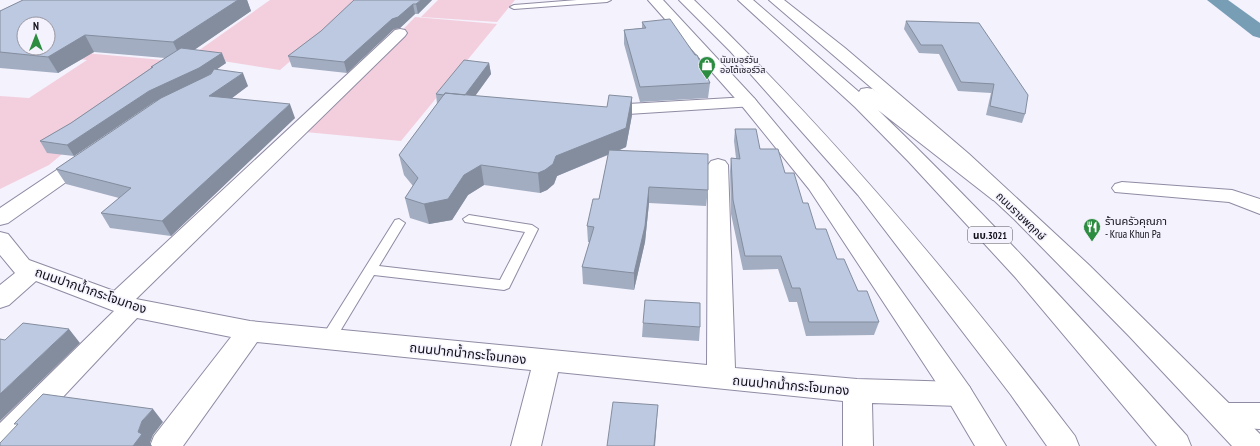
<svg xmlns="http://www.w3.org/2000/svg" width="1260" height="446" font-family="'PT Sans Narrow','Noto Sans Thai',sans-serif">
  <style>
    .green { fill: #f3cfde }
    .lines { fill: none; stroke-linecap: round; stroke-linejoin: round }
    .canal { fill: #779eb5; fill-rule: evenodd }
    .service-casing { stroke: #8f8ba3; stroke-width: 2 }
    .minor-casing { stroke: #8f8ba3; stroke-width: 2 }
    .tertiary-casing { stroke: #8f8ba3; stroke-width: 2 }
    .secondary-casing { stroke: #8f8ba3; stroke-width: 2 }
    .primary-casing { stroke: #8f8ba3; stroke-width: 2 }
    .service { fill: #fff; fill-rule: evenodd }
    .minor { fill: #fff; fill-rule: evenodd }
    .tertiary { fill: #fff; fill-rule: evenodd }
    .secondary { fill: #fff; fill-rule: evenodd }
    .primary { fill: #fff; fill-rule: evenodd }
    .wall { fill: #a2adc2 }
    .shaded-wall { fill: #848d9e }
    .building { fill: #bcc9e1; stroke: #848d9e; fill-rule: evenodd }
    .labels { text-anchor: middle; stroke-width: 3; stroke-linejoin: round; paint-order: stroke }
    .far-poi-label { font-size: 9px; fill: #110f18; stroke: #f4f2fd; text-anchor: start }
    .shield { fill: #f4f2fd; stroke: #55535d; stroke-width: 1 }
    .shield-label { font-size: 10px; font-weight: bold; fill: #110f18 }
    .street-label { font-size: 11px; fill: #110f18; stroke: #f4f2fd }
    .poi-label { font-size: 11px; fill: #110f18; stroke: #f4f2fd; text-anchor: start }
    .near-street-label { font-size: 13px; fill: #110f18; stroke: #f4f2fd }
  </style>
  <rect width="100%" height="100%" fill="#f4f2fd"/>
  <path class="green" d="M270,0h91l50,17 -15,13 -65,-4 -51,44 -89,-14z
    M438,0h77l-18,22 -76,-5z
    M415,17l82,7 -96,117 -96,-9z
    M51,50l123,11 -125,104 -49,24v-93l29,2 58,-38 -45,-5z"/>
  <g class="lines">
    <path class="canal" d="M1207,0h21l32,23v15l-7,-2z"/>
    <defs>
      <path id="service" d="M577,0h34l-4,2 -93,7 -4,-2 4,-2z
        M469,215l63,10 6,4 -29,59 -5,2 -130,-15 -41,68 -5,2 -5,-2 -2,-4 2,-4 72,-115 4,-1 6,4 -26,43 121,14 25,-48 -60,-10 -2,-3z"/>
      <path id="minor" d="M400,29l5,1 2,3 -2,3 -269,263 114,22 457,44 1,-200 3,-4 7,-2 7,2 3,4 7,203 122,11 102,3 10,4 4,8 -4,8 -10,4 -87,-3 1,43h-30v-45l-285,-29 -17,74h-30l20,-76 -274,-28 -74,104h-33l4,-10 77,-99 -94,-19 -120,128h-17v-23l114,-112 -78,-30 -27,24 -9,3v-23l15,-12 -15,-18v-23l8,2 21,26 85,31 281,-261z
        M748,97l6,1 3,4 -3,4 -126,8 -6,-1 -3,-4 3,-4 6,-1z
        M86,153l7,2 3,4 -3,4 -85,60 -8,2v-17l79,-53z
        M1122,182l110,8 28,9v15l-31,-12 -114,-10 -3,-4 3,-4z"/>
      <path id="tertiary" d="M1223,403h37v26l-37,-2 -10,-3 -5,-9 5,-9z"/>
      <path id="secondary" d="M648,0h15l91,98 70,84 145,204 37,60h-31l-26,-44 -140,-213 -67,-83z
        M769,0h15l61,48 124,106 120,111 171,169v12h-28l-103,-110 -115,-117 -119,-111z"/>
      <path id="primary" d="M679,0h15c139,134 264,283 381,436l4,10h-32l-36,-51 -153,-200 -128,-144z
        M738,0h15l106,92 2,-3 6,-1 6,1 134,101 3,5 -3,5 -7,1 -7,-1 -115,-90c108,104 209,214 309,326l4,10h-34l-142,-169 -106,-115 -54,-55z"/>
    </defs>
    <use href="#service" class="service-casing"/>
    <use href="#minor" class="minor-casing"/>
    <use href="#tertiary" class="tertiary-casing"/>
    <use href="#secondary" class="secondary-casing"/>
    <use href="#primary" class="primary-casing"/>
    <use href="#service" class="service"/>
    <use href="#minor" class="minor"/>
    <use href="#tertiary" class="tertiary"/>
    <use href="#secondary" class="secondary"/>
    <use href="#primary" class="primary"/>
  </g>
  <path class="wall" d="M23,0h224l4,11 -57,39 32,13 -9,6 31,17 -16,12 63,20 -124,118 -61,-8 -9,-15 18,-15 -53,-14 -10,-15 103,-70 -5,3 -80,54 -27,-3 -7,-12 31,-18 80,-55v-1l14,-9 -71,-6 -36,21 -58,-5v-57z
    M354,0h78l-14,14h-3l-15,14 -6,1 -47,44 -55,-6 -4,-11 33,-25z
    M906,21l73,2 46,91 -3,9 -36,-8 5,-22 -33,-2 -19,-37 -20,-1 -15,-24z
    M642,22l68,61 -2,15 -68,4 -16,-58v-14l18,-2z
    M489,63l2,11 -16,22 157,19 -6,32 -6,3 88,40 -2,16 -57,-3 -4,39 -11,48 -51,-6 -1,-17 8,-25h-2l-1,-16 12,-27 9,-44 -51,21 -3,8 -7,6 -7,3 -56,-8 -16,10 -16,25 -23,4 -19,-6 -5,-20 8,-12 -9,-11 -5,-20 38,-51 -1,-10z
    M735,129l25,20 25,24 18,30 13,26 63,93 -5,13 -68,1 -9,-34h-8l-11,-33 -35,1 -12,-56 -1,-43 1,-13h5l-2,-17z
    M643,323l57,4 -1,14 -57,-4z"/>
  <path class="shaded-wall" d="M238,0h9l4,11 -70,48 -8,-17z
    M421,0h11l-14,14 -2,-10z
    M413,4l2,10 -15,14 -6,1 -47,44 -3,-11 48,-43z
    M85,35l9,17 -36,21 -10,-16z
    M222,53l4,10 -22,15 -50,24 -80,54 -7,-11 82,-54z
    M489,63l2,11 -26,36 -2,-13z
    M243,73l5,13 -32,24 -7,-14z
    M632,97v18l-6,32 -69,29 -3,8 -7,6 -7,3 -2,-20 18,-17z
    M290,104l5,14 -124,118 -9,-15z
    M481,165l3,20 -16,10 -16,25 -23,4 -5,-20 40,-29z
    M649,187v16l-4,39 -11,48v-17z
    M69,329l11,14 -80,78v-27z
    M658,405l-3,41h-1z
    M153,409l10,13 -10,13 -3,8 2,3h-19l9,-25z"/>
  <path class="building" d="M23,0h215l-65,42 -88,-7 -37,22 -48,-5v-41zM24,24h24v24h-24z
    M354,0h67l-5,4h-3l-15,13 -6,2 -48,43 -56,-6 33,-25z
    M670,19l25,36h2l13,28 -70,4 -16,-57 22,-2 -4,-6z
    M906,21l73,2 49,72 -3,19 -35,-8 4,-22 -33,-2 -19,-37h-21z
    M181,48l41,5 -23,15 -50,23 -82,54 -27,-4 31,-18 82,-56h-2z
    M464,60l25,3 -24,32 -20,-2 -1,2 -8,-1z
    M214,69l29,4 -34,23 81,8 -128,117 -61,-8 30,-25 -75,-19 105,-71 50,-24z
    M445,93l162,14 2,-12 23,2 -6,31 -70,28 -3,8 -8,6 -7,3 -57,-8 -17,10 -16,24 -24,5 -19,-6 13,-20 -19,-23z
    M735,129h21l4,20h18l7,24h9l9,30h5l8,26h10l11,30h7l14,32h9l12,31h-70l-9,-34h-8l-11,-32h-36l-12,-56 -2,-42 9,1z
    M609,150l99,4v36l-59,-3 -4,39 -11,47 -52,-6 12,-40 -7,-1 6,-27h6z
    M645,300l55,3v24l-57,-4z
    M23,323l46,6 -69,65v-55l5,1z
    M43,394l110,15 -11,12 -4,11 4,2 -9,12h-133v-3l18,-19h-4z
    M613,402l45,3 -4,41h-47z"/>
  <defs>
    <symbol id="shop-pin" viewBox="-11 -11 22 30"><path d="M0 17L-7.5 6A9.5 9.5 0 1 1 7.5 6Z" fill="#2c8c40" stroke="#f4f2fd"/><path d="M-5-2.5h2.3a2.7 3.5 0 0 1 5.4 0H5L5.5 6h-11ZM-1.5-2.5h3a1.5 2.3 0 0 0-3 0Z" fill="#fff"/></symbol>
    <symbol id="restaurant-pin" viewBox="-11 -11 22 30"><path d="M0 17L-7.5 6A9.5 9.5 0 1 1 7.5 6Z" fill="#2c8c40" stroke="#f4f2fd"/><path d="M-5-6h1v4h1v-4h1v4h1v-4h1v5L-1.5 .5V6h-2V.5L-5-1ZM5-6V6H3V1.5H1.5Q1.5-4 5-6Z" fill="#fff"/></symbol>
  </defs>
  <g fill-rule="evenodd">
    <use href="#shop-pin" x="697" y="55" width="20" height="27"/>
    <use href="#restaurant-pin" x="1082" y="217" width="20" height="27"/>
  </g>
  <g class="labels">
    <g class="far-poi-label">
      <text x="720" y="63">นัมเบอร์วัน<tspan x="720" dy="10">ออโต้เซอร์วิส</tspan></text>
    </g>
    <rect class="shield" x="968" y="227" width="44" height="16" rx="3"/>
    <g class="shield-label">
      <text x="990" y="239">นบ.3021</text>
    </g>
    <g class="street-label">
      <text transform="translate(1021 216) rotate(44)" y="4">ถนนราชพฤกษ์</text>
    </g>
    <g class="poi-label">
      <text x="1105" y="225">ร้านครัวคุณภา<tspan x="1105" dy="13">- Krua Khun Pa</tspan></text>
    </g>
    <g class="near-street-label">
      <text transform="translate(91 290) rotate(19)" y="5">ถนนปากน้ำกระโจมทอง</text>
      <text transform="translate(468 353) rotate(6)" y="5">ถนนปากน้ำกระโจมทอง</text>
      <text transform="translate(791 385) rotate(5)" y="5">ถนนปากน้ำกระโจมทอง</text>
    </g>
  </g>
  <g transform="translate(36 36)"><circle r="19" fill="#f4f2fd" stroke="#9997a1"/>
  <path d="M0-3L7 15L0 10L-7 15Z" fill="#2c8c40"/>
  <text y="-6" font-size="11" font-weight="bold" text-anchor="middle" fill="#110f18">N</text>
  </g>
</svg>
